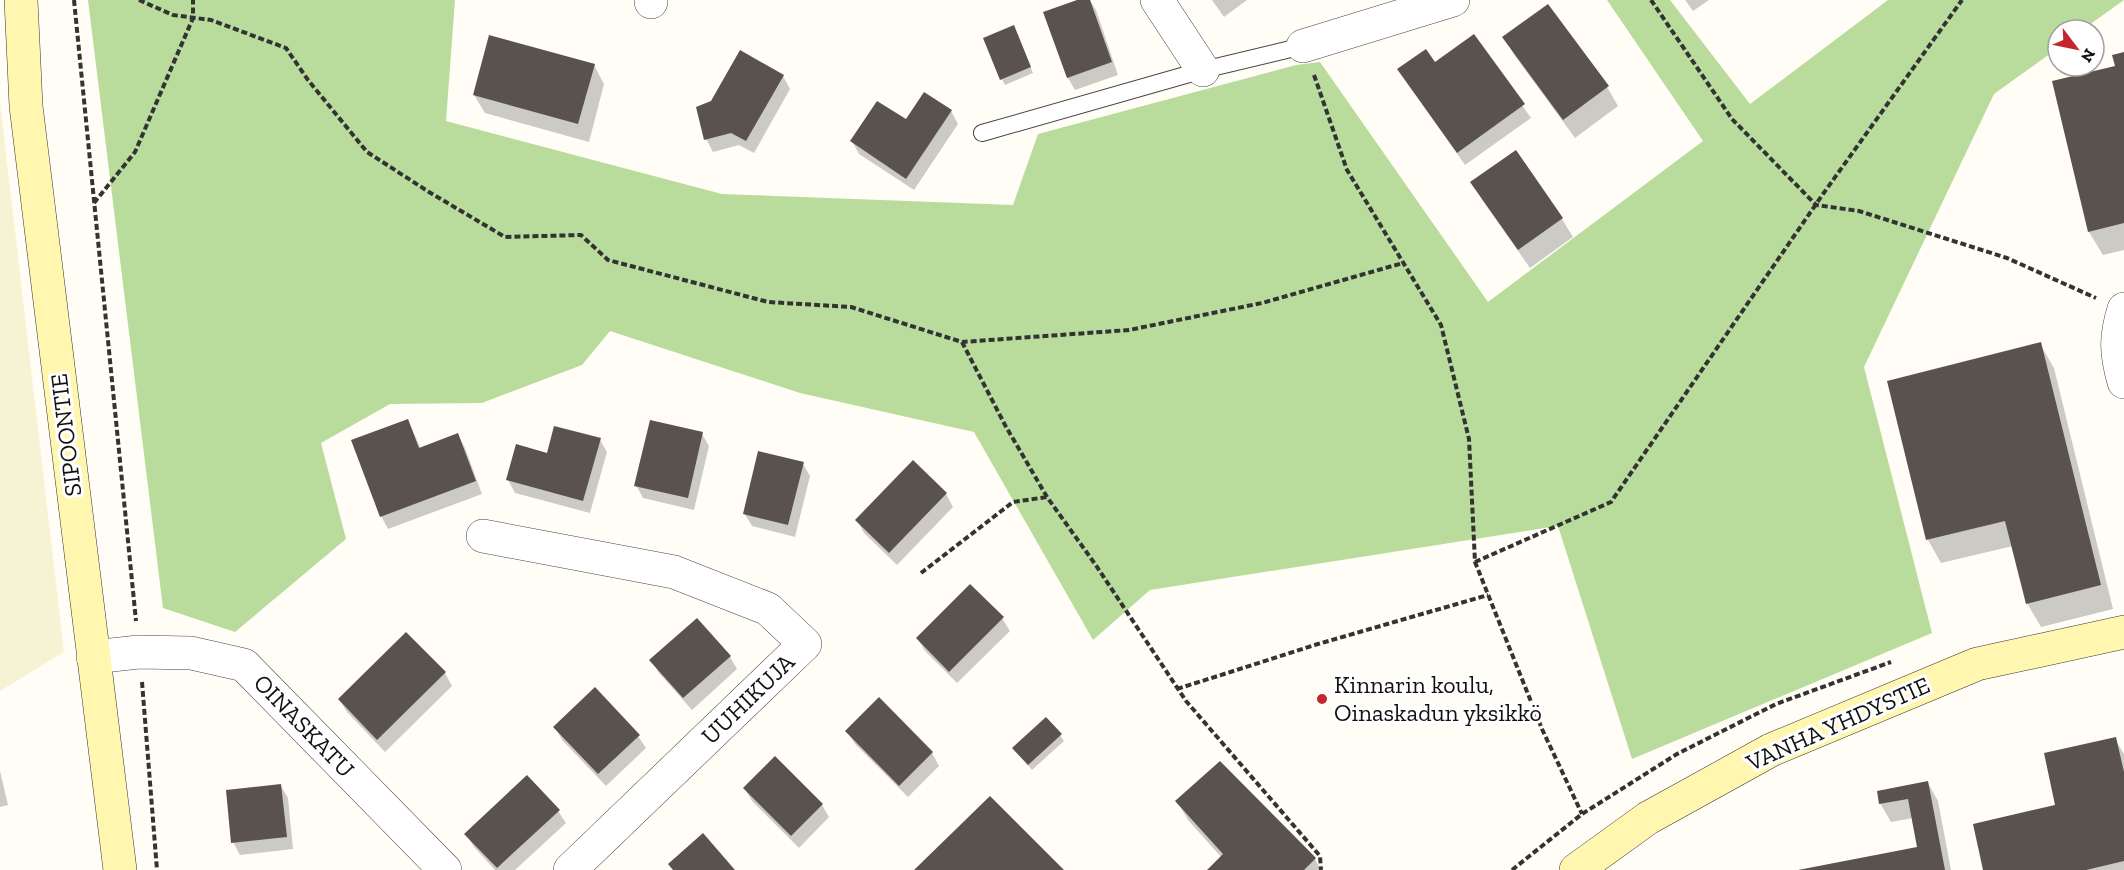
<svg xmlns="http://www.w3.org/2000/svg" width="2124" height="870" font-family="'Zilla Slab',serif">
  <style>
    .farmland { fill: #f6f3d4 }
    .forest { fill: #b9dc9c }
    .shadow { fill: #0003 }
    .building { fill: #5a524d }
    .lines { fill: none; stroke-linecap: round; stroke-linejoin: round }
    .lane-casing { stroke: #444; stroke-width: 18 }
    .street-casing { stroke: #444; stroke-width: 34 }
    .secondary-casing { stroke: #333; stroke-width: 34 }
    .path { stroke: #333; stroke-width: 4; stroke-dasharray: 6 3; stroke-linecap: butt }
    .lane { stroke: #fff; stroke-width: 16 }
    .street { stroke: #fff; stroke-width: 33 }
    .secondary { stroke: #fff6b0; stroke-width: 33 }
    .poi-dot { fill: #c4262e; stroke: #fff; stroke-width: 2 }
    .labels { text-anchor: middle; stroke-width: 6; stroke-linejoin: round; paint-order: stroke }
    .street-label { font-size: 24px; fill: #111; stroke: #fff }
    .poi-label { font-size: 24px; fill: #111; stroke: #fff; text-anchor: start }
  </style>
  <rect width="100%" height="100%" fill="#fffdf5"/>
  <path class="farmland" d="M0,102l64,550 -64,39z"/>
  <path class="forest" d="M88,0h367l-9,121 276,73 291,11 25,-71 258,-69 24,-3 168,240 215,-161 -96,-141h63l80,104 138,-104h236l-42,30h-24v18l-64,46 -130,273 68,266 -300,126 -74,-233 -408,64 -57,50 -119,-208 -174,-39 -190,-62 -28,34 -100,38 -92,1 -69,39 25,96 -111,93 -72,-24z"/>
  <path class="shadow" d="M1082,0h8l6,10 22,65 -43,15 -7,-12z
    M1212,0h35l-23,17z
    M1685,0h24l-16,11z
    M1017,33l16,40 -28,12 -3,-6z
    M1474,36l57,82 -66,47 -66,-95 35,-6z
    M1504,37l103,50 11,19 -43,32 -60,-82z
    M2124,54v196l-21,5 -14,-23 28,-165z
    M594,65l10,19 -15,58 -104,-29 -11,-18z
    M783,76l7,13 -36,64 -15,-8 -26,7 -7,-13z
    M951,111l7,13 -44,66 -55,-36 -7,-13 54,-20z
    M1472,183l90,36 11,18 -43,31 -47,-67z
    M2040,344l14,24 59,241 -72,18 -14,-24 -14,-57 -72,17 -13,-23 -39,-158z
    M408,420l13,29 37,-14 7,13 17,46 -94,35 -7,-13z
    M702,434l7,12 -15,64 -51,-12 -7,-13z
    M600,440l7,12 -17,61 -75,-20 -7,-13 40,-25z
    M913,462l33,32 7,13 -56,58 -33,-32 -7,-13z
    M803,464l7,12 -15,61 -43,-11 -8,-13z
    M1002,618l8,13 -53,52 -32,-32 -7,-12z
    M406,634l39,39 7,13 -67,66 -38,-40 -8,-13z
    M730,657l7,12 -45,41 -33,-37 -8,-13z
    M879,699l53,54 7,13 -31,31 -53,-53 -8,-13z
    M555,727l83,9 8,12 -40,38 -44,-46z
    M1060,735l4,6 -32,29 -18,-21z
    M2115,739l9,15v116h-139l72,-63z
    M0,771l8,34 -8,2z
    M1928,783l10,18 13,69h-151l119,-22 -6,-30 -22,4 -11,-19z
    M281,786l7,12 5,51 -53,6 -7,-13z
    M745,789l77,16 7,12 -30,31 -47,-47z
    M1177,801l138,58 6,11h-112l13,-12 -34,-38z
    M558,811l8,12 -51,47h-20l-21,-23 -8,-13z"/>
  <path class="building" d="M1077,0h13l22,62 -45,16 -24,-66z
    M1548,4l61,82 -46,34 -61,-83z
    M1014,25l17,42 -31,13 -17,-42z
    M1474,34l51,70 -68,49 -60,-84 29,-20 9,13z
    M489,35l106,29 -17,60 -105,-29z
    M740,50l44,25 -38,66 -15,-8 -27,7 -8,-33 15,-6z
    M2124,52v171l-36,9 -36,-151 63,-15 -3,-11z
    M924,92l28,18 -46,69 -56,-38 27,-40 29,18z
    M1516,150l47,68 -45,32 -48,-68z
    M2041,342l60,243 -75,19 -21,-83 -79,19 -39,-159z
    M408,419l11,29 39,-15 18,48 -96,36 -29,-77z
    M650,420l53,12 -15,66 -54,-12z
    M554,426l47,12 -18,63 -77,-21 10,-36 31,9z
    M758,451l46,11 -16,63 -45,-11z
    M913,460l34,33 -58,60 -34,-33z
    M970,584l34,33 -55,55 -33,-34z
    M697,618l34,38 -48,42 -34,-38z
    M406,632l40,40 -69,68 -39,-41z
    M595,687l45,48 -42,39 -45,-47z
    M879,697l54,55 -34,34 -54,-55z
    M1046,717l16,17 -34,31 -16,-17z
    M2116,737l8,35v89l-38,9h-103l-10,-46 82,-19 -11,-52z
    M775,756l48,48 -32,32 -48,-48z
    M1220,761l96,97 -12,12h-97l16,-16 -48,-53z
    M527,775l33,35 -63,58 -33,-34z
    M1928,781l17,89h-147l119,-23 -9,-48 -29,5 -2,-13z
    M281,784l6,53 -56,6 -5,-53z
    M990,796l74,74h-150z
    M703,833l32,37h-62l-5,-6z"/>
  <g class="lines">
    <defs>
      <path id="lane" d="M982,133l221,-63 100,-24"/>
      <path id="street" d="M651,0v2
        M1157,0l46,70
        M1303,46l150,-46
        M2124,309c-9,29 -8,45 0,73
        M483,536l191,36 94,37 37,35 -235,226
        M93,657l46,-5 52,1 53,12 201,205"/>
      <path id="secondary" d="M21,0l5,106 94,764
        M1576,870l72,-52 123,-68 206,-86 147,-32"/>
    </defs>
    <use href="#lane" class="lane-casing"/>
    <use href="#street" class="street-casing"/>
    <use href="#secondary" class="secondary-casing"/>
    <path class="path" d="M74,0l62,621
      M139,0l34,15 38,5 75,28 22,32 59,72 62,40 76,45 76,-2 27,25 160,42 83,5 111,35 167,-12 133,-27 141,-40
      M1651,0l81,119 84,86 43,6 148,47 89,40
      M1314,75l33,95 94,155 28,114 6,123 67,167 40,85
      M94,203l41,-51 58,-134v-18
      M962,342l43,83 42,72 48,67 91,137 134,155 1,14
      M1475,562l136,-60 212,-308 139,-194
      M921,573l92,-71 34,-5
      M142,682l15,188
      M1177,689l141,-45 170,-49
      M1512,870l70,-56 95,-60 99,-50 115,-42"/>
    <use href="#lane" class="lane"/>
    <use href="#street" class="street"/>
    <use href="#secondary" class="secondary"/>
  </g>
  <circle class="poi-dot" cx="1322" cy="699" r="6"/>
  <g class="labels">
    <g class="street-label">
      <text transform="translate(66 435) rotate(-97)" y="8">SIPOONTIE</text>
      <text transform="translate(748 699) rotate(-44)" y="8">UUHIKUJA</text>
      <text transform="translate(1838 724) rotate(-24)" y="8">VANHA YHDYSTIE</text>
      <text transform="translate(304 726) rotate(46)" y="8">OINASKATU</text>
    </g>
    <g class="poi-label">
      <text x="1334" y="693">Kinnarin koulu,<tspan x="1334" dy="28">Oinaskadun yksikkö</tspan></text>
    </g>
  </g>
  <g transform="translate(2076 48) rotate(122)"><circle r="28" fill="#ffffff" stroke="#a0a0a0" stroke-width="1.5"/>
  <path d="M0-4.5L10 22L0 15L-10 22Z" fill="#c4262e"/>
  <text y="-9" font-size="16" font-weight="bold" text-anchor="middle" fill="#111111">N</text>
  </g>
</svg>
